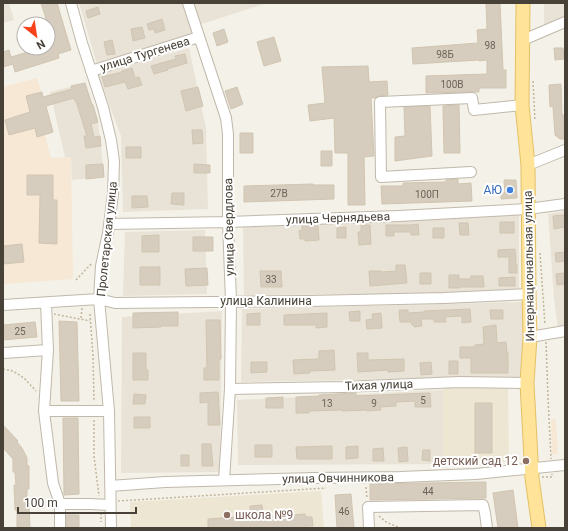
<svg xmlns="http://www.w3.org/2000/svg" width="568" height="531" font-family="Roboto,sans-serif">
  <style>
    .residential { fill: #e8e3d6 }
    .commercial { fill: #f6e8d4 }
    .education { fill: #ede6d2 }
    .building { fill: #d6cdbe; stroke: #d1c5b1 }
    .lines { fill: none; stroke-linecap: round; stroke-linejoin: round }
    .minor-casing { stroke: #c0b9ab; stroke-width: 12 }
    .major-casing { stroke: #e4c167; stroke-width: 15 }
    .path { stroke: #c1b59c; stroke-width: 1.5; stroke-dasharray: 2 2; stroke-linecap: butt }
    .minor { stroke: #fff; stroke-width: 10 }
    .major { stroke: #fee398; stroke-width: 13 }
    .shop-dot { fill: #3f7fe0; stroke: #fff; stroke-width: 1.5 }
    .education-dot { fill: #8d6e63; stroke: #fff; stroke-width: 1.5 }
    .labels { text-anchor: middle; stroke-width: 4; stroke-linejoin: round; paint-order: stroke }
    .number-label { font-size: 10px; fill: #6c6459 }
    .street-label { font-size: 12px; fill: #484137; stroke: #fff }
    .shop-label { font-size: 12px; fill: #366cbe; stroke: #fff; text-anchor: end }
    .education-label { font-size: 12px; fill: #785e54; stroke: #fff; text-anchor: end }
  </style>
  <rect width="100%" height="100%" fill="#f4f1e8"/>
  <path class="residential" d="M3,3h6l5,17 -11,3z
    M79,3h104l11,31 -97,30z
    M192,3h75l-68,22z
    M544,3h21v15l-21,8z
    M189,48l17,80 2,81 -85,3 -2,-76 -23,-61z
    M85,83l8,22 5,17 3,24 3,31 -32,3 -1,-23h-6l-15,-65z
    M565,211v116l-7,1 -4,-30 -6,-84z
    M519,214v79l-275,2 -1,-70z
    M205,230l2,64 -84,2 2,-64z
    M524,302v75l-283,5 1,-73z
    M222,311l-2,161 -99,1 1,-156z
    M443,390v74l-205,1 -1,-65z"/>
  <path class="commercial" d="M37,78l16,54 -8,3 6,23 20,-1 2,122 -70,5v-197z
    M551,419h5l2,35h-6z"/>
  <path class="education" d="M445,386l63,1 1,75 -66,2v-74z
    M321,491l3,37h-193l-1,-26z"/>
  <path class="building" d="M41,3h16l14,47 -13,4 1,4 -44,14 -2,-8 -10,3v-15l6,-2 2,7 31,-9h6v-2l6,-2z
    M486,3h14l3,67h3v18h-27v4h-7l-46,1v-17l61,-2v-14l-8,1v-1l-66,4 -1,-16 66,-5 -1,-13 10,-1z
    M98,7l2,7 -12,4 -2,-7z
    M162,19l3,11 -10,3 -1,-4 -5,1 -2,-6z
    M142,27l3,11 -12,3 -2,-12z
    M224,29l4,13 -11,4 -4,-13z
    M274,37l7,24 -17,5 -7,-24z
    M112,40l3,14 -8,1 -3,-13z
    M554,48h9l1,11 -9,1z
    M185,54l2,9 -20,6 1,1 -14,4 -3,-8 25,-7 -1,-3z
    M368,66l1,16 18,-1 1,14 -9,1 -4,2h-4l3,58 -10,1 1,48h-17v-52h-13l-1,-35 -24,3 -2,-16 17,-2 -3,-36z
    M132,68l3,10 4,-1 3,8 -14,4 -3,-7 -20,5 -3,-10 20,-5v-1z
    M85,83l7,22h1l5,17 -7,2 3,13 6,-1 1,10 -15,2 -2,-12h3l-11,-35h-1l-1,-3 -28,8 7,26 -16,5 -2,-9 -26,7 -4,-15 25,-8 -4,-16 16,-4 1,5 29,-8 -1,-3z
    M561,84l1,31h3v24h-5l-5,-4 -2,-29 -3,1 -1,-22z
    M198,87l5,19 -17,5 -5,-20z
    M237,87l6,17 -12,5 -6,-18z
    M459,105l1,48h-16l-1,-47z
    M430,106l2,50 -37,5v-24l10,-1 -1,-29z
    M192,130h10l1,13 -10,1z
    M240,133h13v20h-13z
    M126,147h15v11h-15z
    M321,151h11v15h-11z
    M103,164l1,13 -18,2v-14z
    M194,164l16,1v8h-16z
    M27,175h26v25h4v44l-18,-1 1,-48h-13z
    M458,179v5l13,-1 1,18 -90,3 -1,-18h22v-3l43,-1v-2z
    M504,180h12l1,18 -16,1v-6h4z
    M313,184v1h21v14l-90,3v-16z
    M172,193h12v12l-13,-1z
    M132,196h15l1,11 -16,1z
    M565,215v12l-11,2 -1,-13z
    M500,222h14v11h-14z
    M459,223h9l1,12h-9z
    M418,224l1,11h-8v-3h-17v4h-8v-11h25z
    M361,225h9l1,19 -12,1 -1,-13h3z
    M302,226h16l1,14 -14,1v-2h-5l-1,-8 3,-1z
    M346,227v11h-9v-10z
    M433,228h11v10h-11z
    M159,235v17h-17v-16z
    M193,237h20v14h-20z
    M22,244l2,18 -21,2v-18z
    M515,249l1,16h1v8h-8v-16h-11v-7z
    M565,252v9l-9,1 -1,-9z
    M396,265h9l2,18 -37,3 -1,-15h12v1l15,-1z
    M140,267h20v18h-20z
    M207,268l1,17 -22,1 -1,-17z
    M260,271h21l1,16h-21z
    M420,273h11v11h-11z
    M565,273v11l-8,1 -1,-11z
    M449,275h10v4h12v-3h12l1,11h-25v1h-10z
    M515,277v9h-16v-8z
    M470,309l1,13 -9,1v-7l-17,1 1,5h-12v-3h-13l1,7 -8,1v-2h-2l-1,-3h-11l-1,-12h9v3l16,-1v-1z
    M490,310h13v9h-12z
    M360,311v10h-10l-1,-9z
    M178,312v14h-17v1l-28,1v-15z
    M260,313v12h-13v-11z
    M327,313v14l-11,1v-3h-32v-10z
    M381,313l1,15 -15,1 -1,-9 7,-1 -1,-5z
    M206,320h14l1,39h-2v21h-15v-12h3z
    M59,321l18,1 2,79h-18z
    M35,322l2,15 -34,3v-15z
    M496,325l1,18 9,-1 1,11h1v20h-37v-15h-11v-11h15v-2l9,-1 -1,-17z
    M334,350l1,20 -25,1v2l-16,1 -1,-14 26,-1v-8z
    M133,353h13v17h2v10h-15z
    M357,353h11v7l36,-1v12l-16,1v-2l-30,2z
    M449,361h9v13h-9z
    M251,362h16v10l-16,1z
    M431,362l1,12 -11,1 -1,-12z
    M218,392l2,33h-12v-23l-8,1v-10z
    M356,393v3l74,-3 1,14h-16v-6l-19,1v4l-16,1 1,3 -14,1v-1l-25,1v-1l-33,1v2h-13v-16l23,-1v-1z
    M134,394l12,1 -1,9h-12z
    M283,397v11h-17v-10z
    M475,403h17v50h-17z
    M134,417h16v11h-16z
    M63,418h15l1,76 -15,1z
    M3,425l15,16 -1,1 5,6 5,10v7l2,1v23h-2v15h2l1,24h-13v-18h-2l-1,-25h2l-1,-13h-2v-13l-10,-11z
    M202,444h9l2,22h-11z
    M255,445h17v12h-17z
    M332,446v13h-35l-1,-12z
    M358,446v12l-12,1v-12z
    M407,447l1,14 -9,1 -1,-14z
    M383,448l1,13h-11v-12z
    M423,450h7v11l-8,-1z
    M181,455h8v11h-8z
    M486,482v16l-116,2v-16z
    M513,490l5,38h-20l-5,-35z
    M351,494l3,34h-17l-2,-33z
    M262,505l1,12 42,-3 1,3h6l1,9h-7l1,2h-99v-9l42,-3v-10z
    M66,515h13v13h-13z"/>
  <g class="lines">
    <defs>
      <path id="minor" d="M71,3l11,40 21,64 8,33 3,21 -1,33 -5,39 -7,33 -2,33 10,112 2,117
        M188,3l38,115 2,16v88l3,79 -1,88 -6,91
        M523,40l42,-18
        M91,71l108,-34
        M528,165l37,-15
        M471,172l-90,5 -1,-75 92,-4 2,12 48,-5
        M110,224l118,-2 171,-6 129,-7 37,-5
        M46,303l2,47 -4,61 9,72 7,21v24
        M3,305l96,-6 16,4 194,-2 135,-3 85,-4
        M530,337l35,-6
        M3,353l45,-3
        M230,389l113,-2 116,-5 68,1
        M44,411h65
        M110,486l55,-4 150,-4 85,-1 76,-3 89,-9
        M60,504h30l20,1
        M369,528l-1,-21 115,-2 2,8 2,15"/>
      <path id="major" d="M523,3l-1,102 6,60 1,129 1,43 -3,46 5,95 7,50"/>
    </defs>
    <use href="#minor" class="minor-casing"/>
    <use href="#major" class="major-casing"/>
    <path class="path" d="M533,81l2,40
      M540,253l5,72
      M76,280l16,-17
      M54,314l36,7
      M90,314l3,42 1,46
      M81,318l1,-10
      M546,342l2,55 3,62
      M3,369l10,2 11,7 12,13
      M94,420v36l5,40
      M542,477h10v-3
      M366,487l1,12
      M118,501l208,-13
      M101,513v9
      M379,516l7,6 14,6"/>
    <use href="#minor" class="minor"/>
    <use href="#major" class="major"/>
  </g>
  <circle class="shop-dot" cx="510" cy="190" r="4"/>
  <g class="education-dot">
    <circle cx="526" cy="461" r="4"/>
    <circle cx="227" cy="515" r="4"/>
  </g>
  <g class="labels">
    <g class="number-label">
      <text x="490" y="49">98</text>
      <text x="445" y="58">98Б</text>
      <text x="452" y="88">100В</text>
      <text x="279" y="197">27В</text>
      <text x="427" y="198">100П</text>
      <text x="271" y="283">33</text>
      <text x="20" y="335">25</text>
      <text x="423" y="404">5</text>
      <text x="327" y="407">13</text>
      <text x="374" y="407">9</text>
      <text x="428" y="495">44</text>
      <text x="344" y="515">46</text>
    </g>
    <g class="street-label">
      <text transform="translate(145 54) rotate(-17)" y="4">улица Тургенева</text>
      <text transform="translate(338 218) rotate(-2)" y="4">улица Чернядьева</text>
      <text transform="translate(229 227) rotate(-91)" y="4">улица Свердлова</text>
      <text transform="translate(107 239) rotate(-84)" y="4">Пролетарская улица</text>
      <text transform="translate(529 266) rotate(-91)" y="4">Интернациональная улица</text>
      <text x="266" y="305">улица Калинина</text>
      <text transform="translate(379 385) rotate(-2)" y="4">Тихая улица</text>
      <text transform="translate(338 478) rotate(-1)" y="4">улица Овчинникова</text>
    </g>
    <g class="shop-label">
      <text x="502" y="194">АЮ</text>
    </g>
    <g class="education-label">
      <text x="518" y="465">детский сад 12</text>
      <text x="235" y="519" text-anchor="start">школа №9</text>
    </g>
  </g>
  <rect width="568" height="531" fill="none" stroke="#484137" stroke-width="8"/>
  <g transform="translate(36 36) rotate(150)"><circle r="19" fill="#ffffff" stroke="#b6b3af"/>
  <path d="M0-3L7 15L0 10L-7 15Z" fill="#f9411a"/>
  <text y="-6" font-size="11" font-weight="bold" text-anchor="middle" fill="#484137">N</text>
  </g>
  <path d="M18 507v6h118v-6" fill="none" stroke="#484137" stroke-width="2"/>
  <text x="24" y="507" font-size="12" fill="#484137" stroke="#ffffff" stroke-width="3" paint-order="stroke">100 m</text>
</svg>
